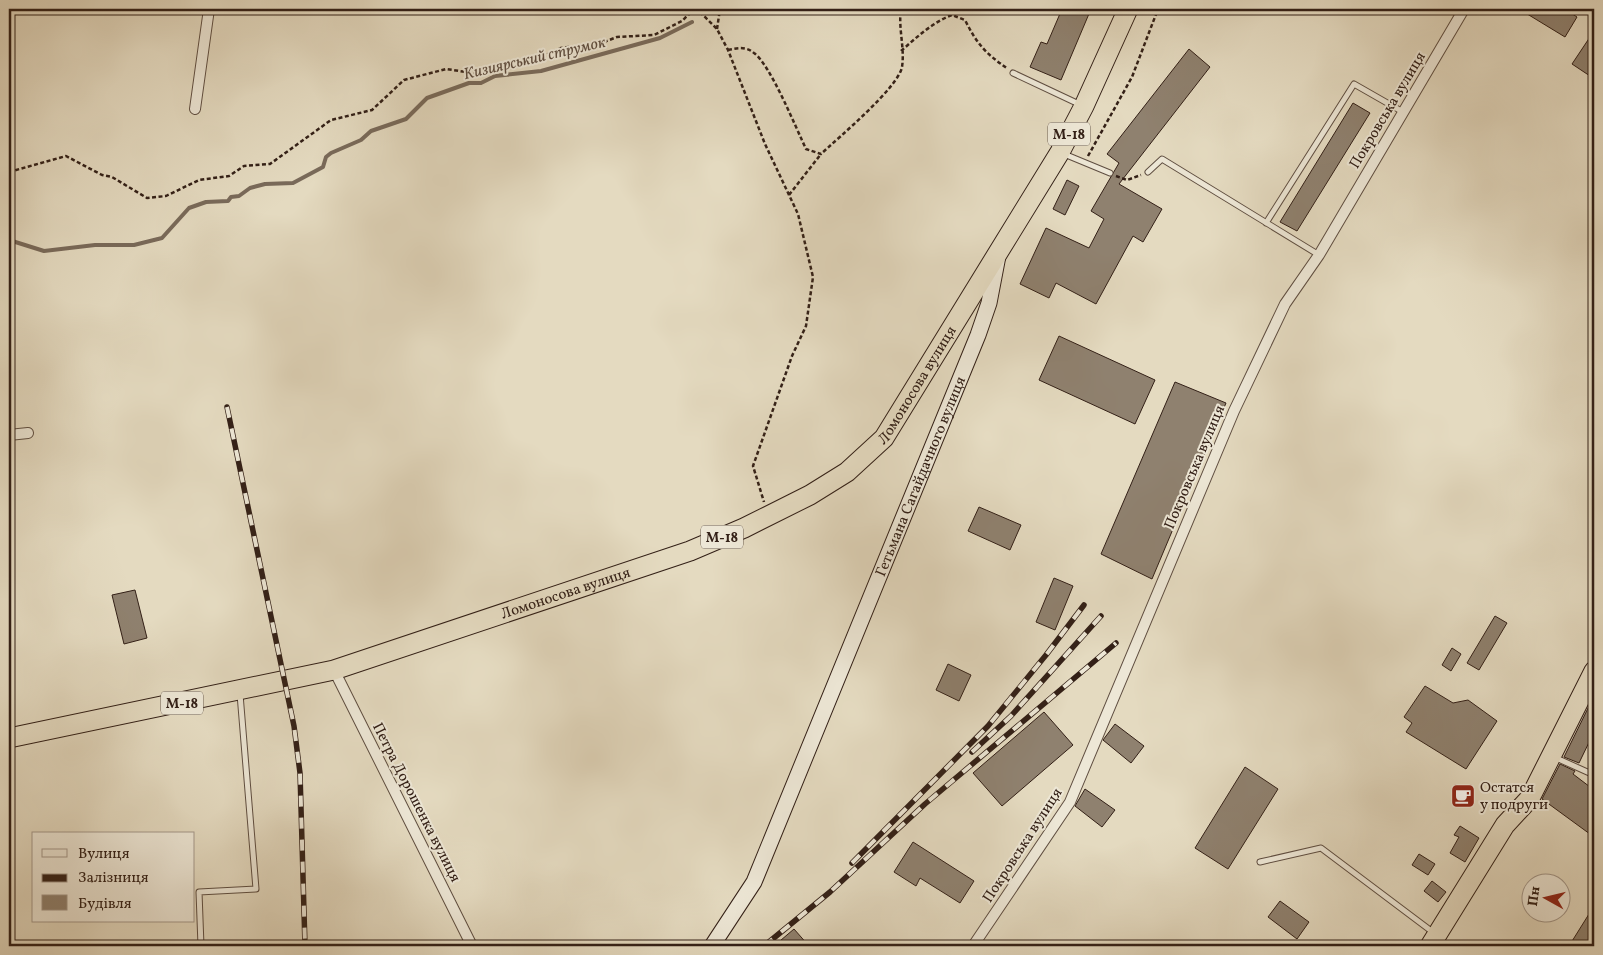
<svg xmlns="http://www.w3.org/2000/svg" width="1603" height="955" font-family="Vollkorn,serif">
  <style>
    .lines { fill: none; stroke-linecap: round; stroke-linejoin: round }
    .stream { stroke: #796a5a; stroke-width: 4 }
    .building { fill: #8f816f; stroke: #332017 }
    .lane-casing { stroke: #5f4e41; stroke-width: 7 }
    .street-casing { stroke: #5f4e41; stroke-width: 12 }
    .secondary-casing { stroke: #332017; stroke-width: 17 }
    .highway-casing { stroke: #332017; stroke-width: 21 }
    .path { stroke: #332017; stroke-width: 2.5; stroke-dasharray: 4 2.5; stroke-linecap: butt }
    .lane { stroke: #ede7d6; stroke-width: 5 }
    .street { stroke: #ede7d6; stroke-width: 10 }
    .secondary { stroke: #ede7d6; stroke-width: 15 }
    .highway { stroke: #e4dac0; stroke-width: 19 }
    .rail-casing { stroke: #332017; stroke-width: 5.5 }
    .rail { stroke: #ede7d6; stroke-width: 4; stroke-dasharray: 11; stroke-linecap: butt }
    .labels { text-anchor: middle; stroke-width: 4; stroke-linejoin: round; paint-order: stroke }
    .shield { fill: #ede7d6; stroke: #6b5c50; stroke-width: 1 }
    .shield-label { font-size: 14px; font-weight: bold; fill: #332017 }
    .street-label { font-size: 15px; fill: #332017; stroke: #ede7d6 }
    .poi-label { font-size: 15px; fill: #332017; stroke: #ede7d6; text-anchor: start }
    .water-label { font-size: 16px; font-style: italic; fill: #5c4b3e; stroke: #ede7d6 }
  </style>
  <rect width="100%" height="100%" fill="#e4dac0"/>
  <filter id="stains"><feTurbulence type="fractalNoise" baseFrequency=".004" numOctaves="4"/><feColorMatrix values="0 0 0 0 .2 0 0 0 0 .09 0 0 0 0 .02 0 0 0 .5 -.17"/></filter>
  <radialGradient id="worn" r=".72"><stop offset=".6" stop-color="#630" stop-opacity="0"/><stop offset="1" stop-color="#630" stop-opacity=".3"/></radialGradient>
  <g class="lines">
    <path class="stream" d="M9,240l35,11 51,-6h39l28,-7 27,-30 17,-6 22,-1 3,-4 8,-1 11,-8 15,-4 28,-1 30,-16 3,-10 5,-4 30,-13 10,-9 35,-12 21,-21 42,-15h12l14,-7 46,-5 119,-33 32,-16"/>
  </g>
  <path class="building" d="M1062,9h29l-30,71 -31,-13 11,-25 6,2z
    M1519,9h46l12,8 -12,20z
    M1594,31v39l-4,6 -18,-12z
    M1189,49l21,18 -91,117 43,25 -19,33 -10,-6 -37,68 -40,-21 -7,15 -29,-14 26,-56 43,20 15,-29 -13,-8 28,-48 -12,-9z
    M1353,103l17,10 -73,118 -17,-9z
    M1067,180l12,6 -14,29 -12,-6z
    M1059,336l96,44 -20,44 -96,-44z
    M1175,382l51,21 -74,176 -51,-25z
    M979,507l42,18 -11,25 -42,-19z
    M1054,578l19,8 -18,44 -19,-8z
    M135,590l12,48 -23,6 -12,-49z
    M1495,616l12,7 -28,47 -12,-7z
    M1452,648l9,6 -10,17 -9,-6z
    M948,664l23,11 -12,26 -23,-11z
    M1425,686l28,17 15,-3 29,21 -31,48 -60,-37 6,-9 -8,-6z
    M1594,696v36l-15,31 -15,-6z
    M1044,712l29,33 -71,61 -29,-33z
    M1115,724l29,22 -13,17 -28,-23z
    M1560,764l15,7 -2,3 21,16v47l-52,-38z
    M1245,767l33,22 -50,80 -33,-21z
    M1085,789l30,21 -13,17 -27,-21z
    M1460,826l19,12 -14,24 -15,-9 9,-16 -5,-2z
    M913,842l61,39 -14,22 -40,-25 -4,8 -22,-14z
    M1419,854l16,10 -7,11 -16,-10z
    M1432,881l14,11 -8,10 -14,-11z
    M1280,901l29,21 -12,17 -29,-22z
    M1594,906v40h-25z
    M794,929l15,17h-35z"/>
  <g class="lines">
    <defs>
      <path id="lane" d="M1013,73l68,32
        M1064,154l46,19
        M1148,172l14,-13 157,96
        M1266,223l88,-139 49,28
        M1554,757l40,18
        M1260,862l61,-14 113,85
        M201,946l-2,-54 57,-3 -16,-195"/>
      <path id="street" d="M195,109l14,-100
        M9,435l19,-2
        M334,670l138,276
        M973,946l97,-144 164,-391 51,-107 34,-49 145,-246"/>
      <g id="secondary">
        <path id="s1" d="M712,946l42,-64 224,-547 11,-32 9,-47"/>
      </g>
      <g id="highway">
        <path id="s2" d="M9,738l325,-68 356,-119 54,-23 66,-33 37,-23 37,-34 176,-286 24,-46 44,-97"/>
        <path d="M1430,946l75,-121 25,-27 64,-127"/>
      </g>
    </defs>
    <use href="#lane" class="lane-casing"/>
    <use href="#street" class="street-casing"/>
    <use href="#secondary" class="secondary-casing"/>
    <use href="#highway" class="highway-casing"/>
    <path class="path" d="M717,29l3,-20
      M728,50c9,-2 18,-4 26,3 16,11 42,75 52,96l15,5c17,-16 77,-66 81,-87 3,-19 -4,-39 -1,-58
      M901,51c16,-14 32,-29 51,-36l13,5c12,24 20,33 43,49
      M1088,156l44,-79 26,-68
      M9,172l57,-16 36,19 10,2 35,21 19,-2 33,-16 30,-4 15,-10 26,-2 61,-44 41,-10 32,-30 42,-11 34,5 23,-8 8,2 20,-6 30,-14 43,-6 13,-5 37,-2 28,-14 7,-7 10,-3 18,18 11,21 37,94 33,70 15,63 -7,49 -14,30 -39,110 11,36
      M1116,176l11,4 14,-5
      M789,195l32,-41"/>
    <use href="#lane" class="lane"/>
    <use href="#street" class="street"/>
    <use href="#secondary" class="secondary"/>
    <use href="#highway" class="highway"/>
    <defs>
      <path id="rail" d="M227,407l67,319 6,47 5,173
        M972,752l39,-36 90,-100
        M852,863l136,-137 58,-71 38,-50
        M764,946l66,-54 95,-88 191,-161"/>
    </defs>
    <use href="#rail" class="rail-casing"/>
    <use href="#rail" class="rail"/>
  </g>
  <defs>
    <symbol id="cafe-square" viewBox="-11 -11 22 22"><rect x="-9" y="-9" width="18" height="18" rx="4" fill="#8f2418" stroke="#ede7d6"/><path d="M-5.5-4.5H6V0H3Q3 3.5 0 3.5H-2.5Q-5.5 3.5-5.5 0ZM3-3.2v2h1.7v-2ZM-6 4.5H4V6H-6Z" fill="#fff"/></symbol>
  </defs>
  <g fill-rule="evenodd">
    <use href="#cafe-square" x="1449" y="782" width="28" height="28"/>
  </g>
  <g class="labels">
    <g class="shield">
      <rect x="1048" y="122.5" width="42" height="23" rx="4"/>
      <rect x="701" y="525.5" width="42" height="23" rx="4"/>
      <rect x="161" y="691.5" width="42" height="23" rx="4"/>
    </g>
    <g class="shield-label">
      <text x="1069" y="139">М-18</text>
      <text x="722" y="542">М-18</text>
      <text x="182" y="708">М-18</text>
    </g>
    <g class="street-label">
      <text transform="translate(1387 110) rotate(-59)" y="5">Покровська вулиця</text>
      <text dy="5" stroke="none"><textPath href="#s2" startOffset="996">Ломоносова вулиця</textPath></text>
      <text transform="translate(1194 467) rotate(-67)" y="5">Покровська вулиця</text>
      <text dy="5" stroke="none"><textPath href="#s1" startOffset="515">Гетьмана Сагайдачного вулиця</textPath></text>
      <text dy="5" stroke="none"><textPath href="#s2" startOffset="576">Ломоносова вулиця</textPath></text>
      <text transform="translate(417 802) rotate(63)" y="5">Петра Дорошенка вулиця</text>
      <text transform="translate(1022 845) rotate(-57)" y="5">Покровська вулиця</text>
    </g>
    <g class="poi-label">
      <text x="1480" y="792">Остатся<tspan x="1480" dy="17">у подруги</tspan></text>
    </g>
    <g class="water-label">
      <text transform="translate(534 57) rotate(-13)" y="6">Кизиярський струмок</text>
    </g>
  </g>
  <rect width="1603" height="955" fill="none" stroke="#e4dac0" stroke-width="30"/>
  <rect x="10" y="10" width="1583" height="935" fill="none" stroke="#332017" stroke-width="2.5"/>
  <rect x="15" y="15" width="1573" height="925" fill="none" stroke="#332017"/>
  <rect x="32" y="832" width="162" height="90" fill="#ede7d6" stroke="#a3978a"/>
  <rect x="42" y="849" width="25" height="8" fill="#ede7d6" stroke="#a3978a"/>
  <text x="78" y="858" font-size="15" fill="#332017">Вулиця</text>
  <rect x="42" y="874" width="25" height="8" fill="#332017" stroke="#a3978a"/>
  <text x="78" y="882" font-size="15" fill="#332017">Залізниця</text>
  <rect x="42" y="895" width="25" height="15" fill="#8f816f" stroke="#a3978a"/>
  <text x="78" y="908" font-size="15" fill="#332017">Будівля</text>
  <g transform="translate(1546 898) rotate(278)"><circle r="24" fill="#ede7d6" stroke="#a3978a"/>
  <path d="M0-4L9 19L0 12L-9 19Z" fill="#8f2418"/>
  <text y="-8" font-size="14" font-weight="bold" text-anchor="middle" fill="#332017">Пн</text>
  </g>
  <rect width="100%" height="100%" filter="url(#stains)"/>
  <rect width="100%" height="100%" fill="url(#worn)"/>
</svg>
